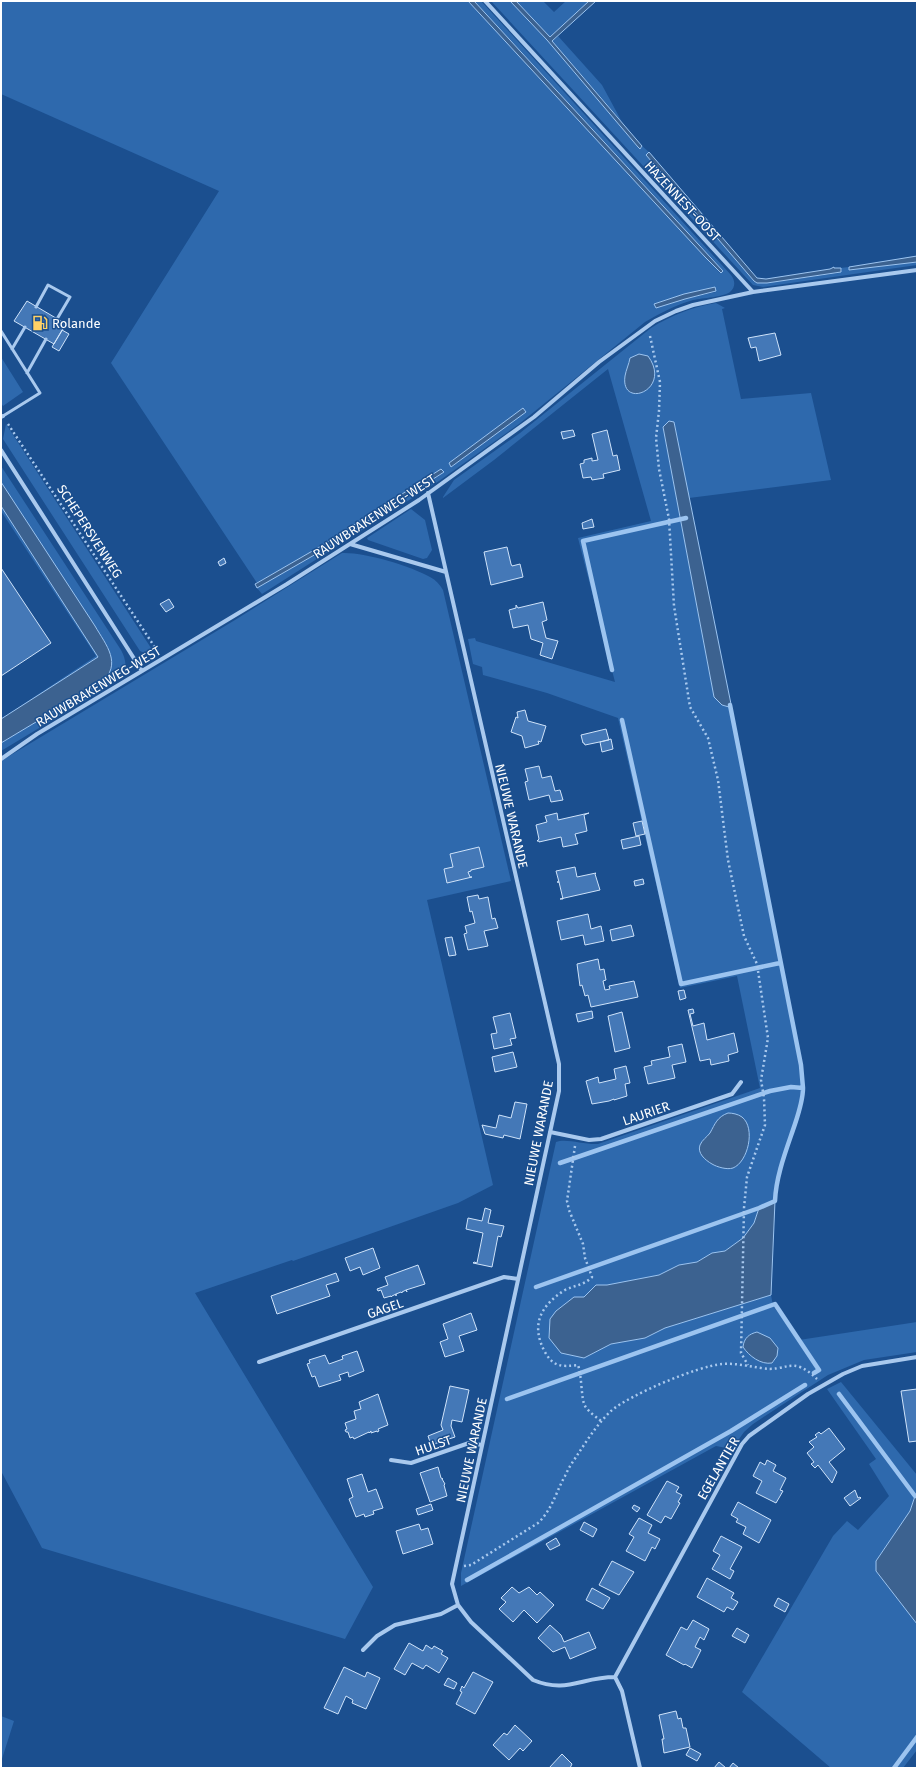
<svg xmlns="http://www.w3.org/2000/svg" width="918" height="1769" font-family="'Fira Sans',sans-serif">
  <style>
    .green { fill: #2e69ad; fill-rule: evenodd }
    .water { fill: #3c6290; stroke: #9cc4f0 }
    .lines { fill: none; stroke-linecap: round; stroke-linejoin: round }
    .stream { stroke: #9cc4f0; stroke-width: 4.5 }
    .building { fill: #4478b7; stroke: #cfe3fa }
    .path { stroke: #a9c9ee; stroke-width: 2.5; stroke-dasharray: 2 3; stroke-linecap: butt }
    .service { stroke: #a9c9ee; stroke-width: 3 }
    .minor { stroke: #a9c9ee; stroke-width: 4 }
    .labels { text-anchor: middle; stroke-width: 3; stroke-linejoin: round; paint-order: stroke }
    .street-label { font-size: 13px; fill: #fff; stroke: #1b4f8f }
    .poi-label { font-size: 13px; fill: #fff; stroke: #1b4f8f; text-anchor: start }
  </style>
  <rect width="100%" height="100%" fill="#1b4f8f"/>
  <path class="green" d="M1,1h467l252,272 3,-2 -249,-270h7l250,274c4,5 5,12 -1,17 -7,5 -27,6 -37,8 -17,5 -33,13 -48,22l-126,102 -80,57 -177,113 -5,-6 66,-38 121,-78 -3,-3 -120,77 -64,37 -146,-220 108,-172 -218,-97zM700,290l16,2 -31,7 -29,9 -2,-3zM526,411l-75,56 -2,-4z
    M491,1h19l37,39 91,107 4,1v-2l7,6 -3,3 108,126 3,2h10l72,-10 3,-3 -2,-2 9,-1v3l68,-8v3l-154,22 -10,-2z
    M516,1h27l11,11 12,-11h23l-39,36z
    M558,36l44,49 20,37 -70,-81z
    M716,303l9,5 -3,1 19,90 70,-6 20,87 -142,18 -15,-75 -11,4 51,270 8,8 7,2 74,367 1,19 -1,9 -28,88v11l-16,7 -5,15 -11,15 -18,13 -13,2 -15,9 -18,3 -20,10 -52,10h-11l-12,12 -18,6 -16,16 34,39 27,-14 34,-6 20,-10 106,-33 2,11 26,34 118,-18v30l-53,8 -36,15 -75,49 -9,8 -12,17 -16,-3 -255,140v-13l95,-431c10,-4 29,3 42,2l162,-56 -23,-112 -57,12 -62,-270 -71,-25 -64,-18 -1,-8 -9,-3 -5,-25 7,-1 1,3 139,41 -37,-144 73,-17 -43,-152 -114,91 -51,38v-1l11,-17 66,-47 131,-105c21,-13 41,-21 65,-25z
    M1,357l22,35 -20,14 -2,-3z
    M6,424l145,224 2,5 -6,1 -7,-3 -137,-212z
    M1,466l120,184c6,11 7,22 -4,31l-116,70v-8l104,-63 3,-4 1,-26 -108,-168z
    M1,506l97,151 -97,62 95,-63 -95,-145z
    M411,509l14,11 7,30 -5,8 -4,1 -55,-19 -1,-2z
    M342,553c22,-1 69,13 88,24 6,3 10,8 13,13l68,291 -84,19 66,285 -35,18 -165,58 -1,-1 -97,33 178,294 -28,52 -303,-91 -41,-77v-710l234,-141z
    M841,1382l76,93v24l-2,-3 -5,15 -34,50v10l41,53v126l-14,18h-72l-89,-76 91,-156 14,-15 11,9 31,-34 -20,-32 7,-5 -49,-70z
    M1,1716l13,5 -13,41z"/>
  <path class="water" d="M468,1h6l249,270 -2,2 -16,-16z
    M510,1h6l34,36 39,-36h7l-44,40 90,105 -2,3 -2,-2 -91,-107z
    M649,152l108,126 9,1 64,-10 4,-2v1h7v4l-74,11h-10l-3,-2 -108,-126z
    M917,256v6l-68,8v-3z
    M715,287l1,4 -31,8 -29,9 -2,-4 30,-10z
    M639,354l9,2c25,34 -28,54 -23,20 1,-6 4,-12 5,-18z
    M523,408l3,4 -75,55 -2,-4z
    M669,421l5,1 57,282 -2,3 -7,-2 -8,-8 -51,-270z
    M441,469l3,3 -121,78 -66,38 -2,-4 2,-1 64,-37z
    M1,482l94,144c11,19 28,38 6,57l-100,60v-24l97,-62 -97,-151z
    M728,1113c4,0 10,1 14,4 14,11 6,45 -9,51 -6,2 -16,-1 -21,-4 -7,-4 -15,-11 -12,-19 2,-5 7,-8 10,-12 5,-9 7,-16 18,-20z
    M775,1201l-4,94 -106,33 -20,10 -34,6 -27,14 -23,-5 -12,-15 1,-19 6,-8 18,-14h10l12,-12h11l52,-10 20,-10 18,-3 15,-9 13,-2 18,-13 11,-15 5,-15z
    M757,1332l13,6 8,10 -1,8 -5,7c-11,2 -23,-7 -29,-16 1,-9 6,-13 14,-15z
    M915,1496l2,3v125l-41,-53v-10l34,-50z"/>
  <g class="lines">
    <path class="stream" d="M612,670l-29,-129 103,-23
      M730,705l71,360 2,23
      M622,720l59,264 99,-21
      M536,1287l223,-79 16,-7c1,-26 12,-53 20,-77 4,-12 8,-24 8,-36l-12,-1 -21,4 -210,72
      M839,1394l76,102
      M507,1399l268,-95 44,66 -5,3
      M467,1580l264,-149 74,-46
      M894,1768l23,-31"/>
  </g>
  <path class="building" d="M27,301l39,23 -12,20 -40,-23z
    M62,330l7,4 -10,17 -7,-4z
    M775,333l6,22 -22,6 -3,-14 -5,1 -3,-10z
    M573,430l2,6 -12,3 -2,-7z
    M607,430l6,26 4,-1 3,15 -17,4 1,4 -12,2 -1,-3 -8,1 -3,-14 4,-1v-3l8,-2v3l6,-1 -6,-26z
    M592,519l2,8 -11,2 -1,-6z
    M507,547l4,17 1,2 8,-2 3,13 -32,8 -7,-33z
    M224,558l2,5 -6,3 -2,-4z
    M1,568l50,75 -50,33z
    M169,599l5,8 -8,5 -6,-8z
    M543,602l4,18 -5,2 4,16 12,3 -6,18 -12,-4 3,-12 -12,-4 -3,-14 -15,3 -4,-18 7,-2v-3l2,3z
    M525,710l3,11 18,5 -5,16 -3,-1 1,3 -14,4 -3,-12 -11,-4 5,-15 2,1 -1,-6z
    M606,729l3,11 -24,5 -1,-2h-1l-2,-8z
    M611,739l2,10 -11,3 -2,-10z
    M539,766l3,12 9,-2 4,15 5,-1 3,10 -12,2 -2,-7 -20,5 -4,-18 3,-1 -3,-12z
    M557,813l1,7 31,-7 -5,2 3,16 -12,3 3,10 -15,3 -2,-10 -22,5v-1h-2l2,-2 -3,-14 11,-3 -2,-6z
    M642,821l3,13 -9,2 -3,-13z
    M639,836l2,9 -18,4 -2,-9z
    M479,847l5,20 -13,3v1l-3,1 2,5h2l-25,6 -3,-14 9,-2 -3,-13z
    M575,867l2,10 19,-4 -1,1 5,16 -40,9h3l-4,-17h-2h2l-3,-11z
    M643,879l1,5 -9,2 -1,-5z
    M478,895l1,4 9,-2 4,22 3,-1 3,10 -14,3 4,15 -20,4 -4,-16 3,-1 -2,-7 10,-3 -3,-12 -2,1 -3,-15z
    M588,914l3,15 10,-3 3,15 -19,4 -2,-10 -22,5 -4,-19z
    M631,925l3,11 -22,5 -2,-11z
    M452,937l4,18 -7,1 -4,-18z
    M598,959l2,11 4,-1 2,11 -3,1 2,9 5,-1 -1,-3 25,-5 4,16 -47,10 -3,-12 -3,1 -3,-11 -2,1 -3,-22z
    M684,990l2,8 -6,2 -2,-9z
    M693,1009l1,4 -4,1 3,12 11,-3 3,17 27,-7 4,19 -10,3 1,6 -18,4 -1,-6 -10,2 -12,-51z
    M592,1011l1,7 -15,4 -2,-8z
    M622,1012l8,36 -15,4 -7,-36z
    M510,1013l6,25 -6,1 2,6 -18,4 -3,-15 6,-1 -4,-16z
    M682,1044l4,18 -14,3 3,13 -27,6 -4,-17 8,-2 -1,-4 19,-4 -2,-10z
    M513,1052l4,15 -22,5 -3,-15z
    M626,1066l4,17 -5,1 2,12 -13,4v-1l-5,2 -17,3 -6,-23 12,-4 1,6 17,-4 -2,-10z
    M515,1102l12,2 -7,35 -16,-4 -1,3 -18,-4 -3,-9 14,3 3,-13 12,3z
    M485,1208l6,2 -3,13 16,3 -3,11 -3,-1 -6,31 -19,-4 1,-1 3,1 6,-30 -17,-4 2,-11 14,3z
    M373,1248l7,20 -17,7 -3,-8 -10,4 -5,-13z
    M418,1265l7,19 -19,6 1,2 -1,-2 -4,2v1l-1,-1 -5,2v2v-2l-4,2 -1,1v-1l-7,2 -3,-8 -3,1 -1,-2 11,-4 -3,-8z
    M336,1273l3,8 -13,4 4,11 -53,18 -6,-18z
    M471,1313l6,17 -18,6 5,15 -19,6 -5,-15 8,-3 -5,-15z
    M357,1351l7,20 -15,6 -1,-5 -9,3 2,5 -22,7 -4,-11 -3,1 -5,-13 3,-1 -1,-3 16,-5 4,9 14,-5 -1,-3z
    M450,1386l19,4 -7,32 -10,-2 -1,6 4,11 -24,8 -3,-9 15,-6 -2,-5z
    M917,1389v52l-8,1 -8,-51z
    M378,1394l10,31 -10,4 1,2 -2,1v-1l-6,2v-2l-2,2v-1l-15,7 -1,-2 -3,1 -2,-6h-2l-1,-2 2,-1 -2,-6 11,-4 -2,-8 7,-2 -2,-7z
    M829,1428l16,21 -16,13 8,10 -5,11 -14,-18 -3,3 -4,-4 3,-2 -7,-9 7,-6 -5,-5 8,-5 -2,-2 4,-3 2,2z
    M767,1460l9,5 -3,6 13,7 -6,12 3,1 -7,12 -20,-10 6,-12 -9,-5 7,-14 5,3z
    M438,1467l3,11 2,1h-1l3,5 -1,1 3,11 -17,6 -10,-29z
    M362,1474l6,18 8,-3 7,19 -10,3 1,3 -9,3 -1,-3 -8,3 -7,-18 4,-2 -6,-18z
    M667,1481l12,6 -3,5 6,3 -4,7 2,1 -9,16 -6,-3 -4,7 -14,-8z
    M855,1490l3,8 2,-1 1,1 -11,8 -6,-8z
    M738,1502l33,18 -12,23 -16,-9 3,-7 -10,-5 2,-3 -7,-4z
    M431,1504l2,6 -15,5 -2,-6z
    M634,1505l6,3 -3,4 -5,-4z
    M639,1518l13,7 -4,8 12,6 -5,10 -3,-2 -7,14 -19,-10 8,-14 -5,-3z
    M584,1522l13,7 -4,8 -13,-7z
    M419,1524l2,6 7,-2 5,16 -30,10 -7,-23z
    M721,1536l21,11 -12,22 4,2 -4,8 -18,-10 8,-14 -7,-4z
    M556,1538l4,7 -10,5 -4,-6z
    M612,1561l22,11 -15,23 -20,-10z
    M707,1578l27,15 -3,5 7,4 -5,8 -6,-3 -3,5 -27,-15z
    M512,1587l7,6 10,-6 8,8 3,-3 14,13 -17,18 -13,-13 -11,12 -14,-13 7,-7 -5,-4z
    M592,1588l18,10 -7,11 -17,-9z
    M778,1598l11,6 -4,8 -11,-6z
    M693,1620l16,9 -5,11 -4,-3 -5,10 6,3 -9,18 -7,-4 -1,1 -18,-10 15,-28 6,3z
    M550,1625l11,10 3,7 25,-10 7,16 -26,11 -5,-12 -12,5 -15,-14z
    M737,1628l12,7 -4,8 -13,-7z
    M409,1643l14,8 3,-6 6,4 2,-3 9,5 -2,3 7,4 -9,15 -13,-8 -3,4 -11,-6 -7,12 -11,-6z
    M344,1667l21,10 2,-5 13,6 -14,31 -14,-6 1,-3 -7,-4 -8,18 -14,-6z
    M473,1672l20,10 -18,32 -19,-10 6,-12 -2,-1 2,-5 2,2z
    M448,1678l9,5 -3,6 -10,-4z
    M676,1711l2,8 3,-1 2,10h3l4,19 -26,6 -2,-14h2l-5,-24z
    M515,1725l17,16 -9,10 -3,-3 -11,12 -16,-15 11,-12 3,2z
    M690,1748l11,6 -4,7 -11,-6z
    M562,1754l10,10 -2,4h-21z
    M719,1762l7,6h-12z
    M733,1763l6,5h-10z"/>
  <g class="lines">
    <path class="path" d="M650,336l10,46 -1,29 -3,27 3,31 10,50 5,87 16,101 18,31 10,42 10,80 16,76 13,28 11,74 -7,42 3,18 1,27 -18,52 -3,31 -3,145 7,12
      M8,424l150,228
      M575,1146l-8,55 2,9 14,34 2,14 7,19c-9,9 -17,8 -27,13 -24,15 -35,35 -20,62 8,15 17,15 33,13 4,11 3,34 7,41 4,6 11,11 16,15
      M464,1566l7,-1 67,-42c14,-13 18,-31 27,-47 3,-7 7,-13 11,-19 10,-15 21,-33 35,-46 18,-16 87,-45 111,-47 13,-1 26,2 39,4 26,5 30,-14 56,11"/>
    <path class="service" d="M36,307l12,-22 22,12 -13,22
      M1,331l39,62 -37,23
      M12,349l13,-22
      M27,373l19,-34"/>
    <path class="minor" d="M485,1l268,291
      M1,417l2,-1
      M1,450l141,221
      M428,493l131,571v27l-107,493 6,21 13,17 62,58c34,14 48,-3 82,-3l7,14 18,77
      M350,544l96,28
      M1,759l36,-25 250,-150 132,-84 115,-83 65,-55 56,-41 21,-10 17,-6 60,-13 164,-22
      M550,1132l39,8 12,-1 131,-45 9,-12
      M259,1362l245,-85 14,2
      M391,1460l20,3 58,-20 13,2
      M363,1650l14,-14 18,-11 46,-11 17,-9
      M615,1677l127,-233 7,-8 59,-42 35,-20 19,-8 55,-9"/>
  </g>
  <defs>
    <symbol id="fuel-bare" viewBox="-9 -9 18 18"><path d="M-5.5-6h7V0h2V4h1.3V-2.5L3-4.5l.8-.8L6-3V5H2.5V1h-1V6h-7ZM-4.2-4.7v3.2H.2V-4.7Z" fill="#ffd166" stroke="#1b4f8f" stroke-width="2.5" paint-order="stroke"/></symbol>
  </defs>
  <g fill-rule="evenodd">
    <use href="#fuel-bare" x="29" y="312" width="22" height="22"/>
  </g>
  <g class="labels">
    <g class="street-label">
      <text transform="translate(683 201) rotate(47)" y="5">HAZENNEST-OOST</text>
      <text transform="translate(374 516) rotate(-33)" y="5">RAUWBRAKENWEG-WEST</text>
      <text transform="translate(90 531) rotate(57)" y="5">SCHEPERSVENWEG</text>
      <text transform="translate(98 686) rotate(-31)" y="5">RAUWBRAKENWEG-WEST</text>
      <text transform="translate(512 816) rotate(77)" y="5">NIEUWE WARANDE</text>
      <text transform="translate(646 1113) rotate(-19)" y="5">LAURIER</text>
      <text transform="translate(538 1133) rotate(-79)" y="5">NIEUWE WARANDE</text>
      <text transform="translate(385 1308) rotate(-19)" y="5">GAGEL</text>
      <text transform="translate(433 1445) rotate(-19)" y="5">HULST</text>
      <text transform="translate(471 1450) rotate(-78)" y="5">NIEUWE WARANDE</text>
      <text transform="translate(718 1468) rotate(-60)" y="5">EGELANTIER</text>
    </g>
    <g class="poi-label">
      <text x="52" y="328">Rolande</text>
    </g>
  </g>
  <rect width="918" height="1769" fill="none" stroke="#ffffff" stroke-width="4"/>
</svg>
